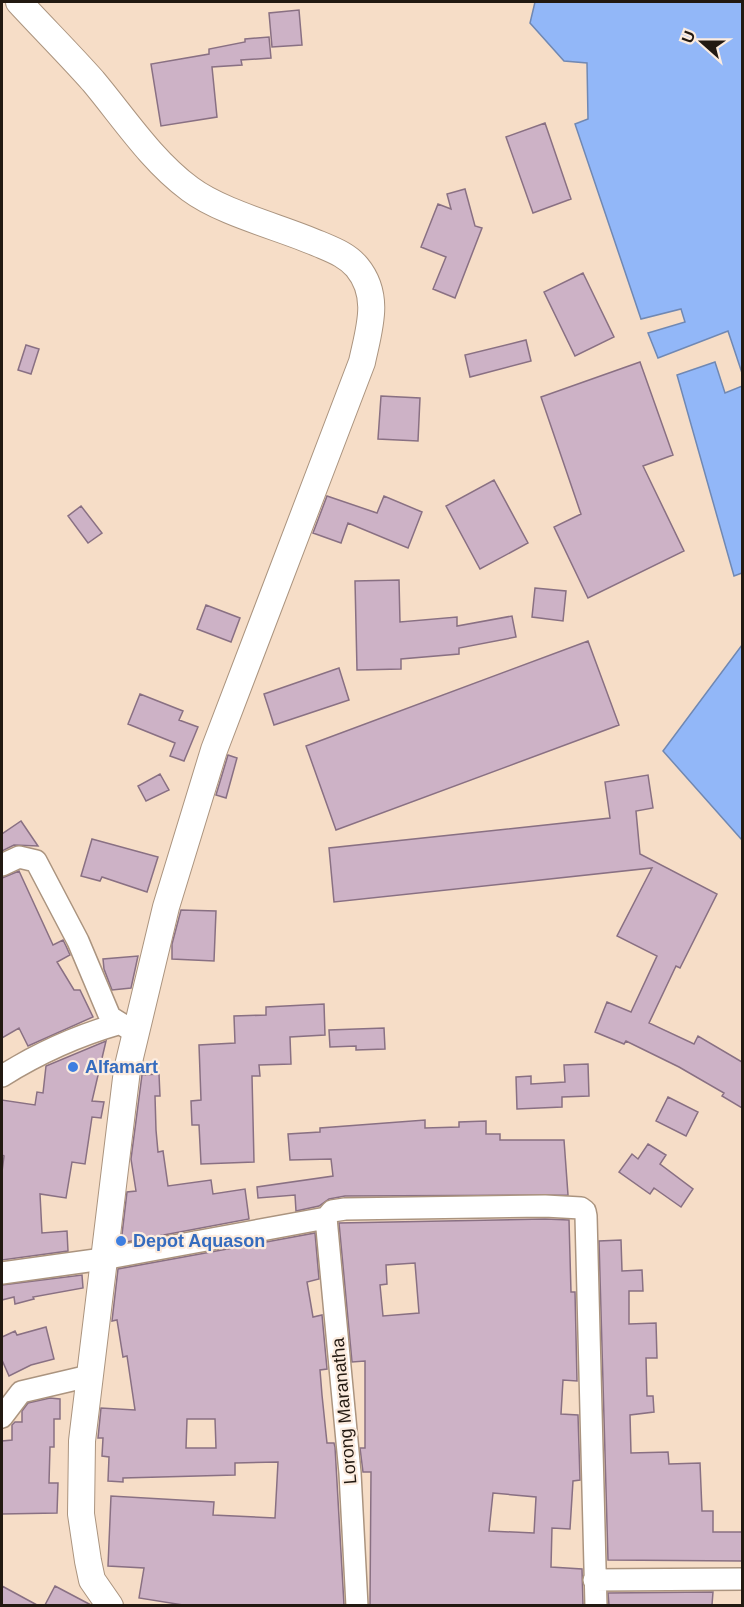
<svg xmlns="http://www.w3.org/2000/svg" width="744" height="1607" font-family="Helvetica,sans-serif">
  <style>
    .water { fill: #92b7f8; stroke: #7088b3; stroke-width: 1.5 }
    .building { fill: #cdb2c6; stroke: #897083; stroke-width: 1.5; fill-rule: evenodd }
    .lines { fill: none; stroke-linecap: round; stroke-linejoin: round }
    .minor-casing { stroke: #ab947f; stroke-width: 24 }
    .tertiary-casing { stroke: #ab947f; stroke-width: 28 }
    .minor { stroke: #fff; stroke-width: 21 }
    .tertiary { stroke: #fff; stroke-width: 26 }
    .shop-dot { fill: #3f7fe0; stroke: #fcecdf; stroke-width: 2 }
    .labels { text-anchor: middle; stroke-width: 4.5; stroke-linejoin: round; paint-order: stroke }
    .shop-label { font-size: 18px; font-weight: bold; fill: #366cbe; stroke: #fcecdf; text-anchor: start }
    .street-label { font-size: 18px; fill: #221911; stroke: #fcecdf }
  </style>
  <rect width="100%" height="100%" fill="#f6ddc7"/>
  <path class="water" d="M535,2h207v371l-14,-42 -70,27 -10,-25 37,-11 -4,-13 -40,10 -66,-195 13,-5 -1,-56 -23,-2 -34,-38z
    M715,362l10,31 17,-7v187l-8,3 -57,-201z
    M742,645v195l-79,-89z"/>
  <path class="building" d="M299,10l3,35 -30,2 -3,-34z
    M269,37l2,21 -30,2 1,5 -30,2 5,50 -56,9 -10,-62 58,-10v-5l36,-7v-3z
    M545,123l26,76 -38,14 -27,-76z
    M465,189l10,37 7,2 -27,70 -22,-9 13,-32 -25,-10 17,-43 13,5 -4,-15z
    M583,273l31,64 -39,19 -31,-64z
    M526,340l5,21 -61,16 -5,-22z
    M26,345l13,4 -8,25 -13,-4z
    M640,362l33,93 -30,11 41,85 -96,47 -34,-71 27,-13 -40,-117z
    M381,396l39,2 -2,43 -40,-2z
    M494,480l34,63 -48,26 -34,-63z
    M327,496l50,17 7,-17 38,16 -14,36 -60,-25 -7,20 -28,-10z
    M81,506l21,27 -14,10 -20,-27z
    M399,580l1,42 57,-5v9l55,-10 4,21 -57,11v6l-58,5v10l-44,1 -2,-89z
    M535,588l31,3 -3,30 -31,-4z
    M206,605l34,13 -9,24 -34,-13z
    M588,641l31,84 -283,105 -30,-84z
    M339,668l10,32 -75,25 -10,-31z
    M140,694l43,17 -4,9 19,7 -14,34 -14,-5 5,-13 -47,-19z
    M228,755l9,3 -11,40 -10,-3z
    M160,774l9,16 -23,11 -8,-15z
    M648,775l5,33 -17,3 4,43 77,40 -37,74 -4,-2 -27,57 45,21 4,-8 44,26v46l-20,-12 2,-3 -45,-26 -53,-26 -2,3 -29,-12 12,-30 24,10 26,-56 -40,-20 35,-68 -318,34 -5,-54 281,-30 -5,-36z
    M21,821l17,25 -24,-1 -12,6v-17z
    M92,839l66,18 -11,35 -45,-15 -2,4 -19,-5z
    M19,871l34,74 10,-5 3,6 4,9 -13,7 17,28h6l13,27 -65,29 -9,-18 -17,10v-160z
    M181,910l35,1 -2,50 -42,-2v-15z
    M138,956l-7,32 -19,2 -8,-21 -1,-10z
    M324,1004l1,31 -35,2 1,27 -32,1 1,11h-8l2,86 -53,2 -2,-39h-7l-1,-24 10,-1 -2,-55 36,-2 -1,-27 32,-1v-8z
    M384,1028l1,21 -29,1v-4l-26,1 -1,-17z
    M106,1041l-14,60 12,1 -3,16 -9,-1 -7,47 -13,-2 -6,36 -26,-4 2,39 25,-2 1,20 -66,9v-88l2,-16 -2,-1v-55l33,5 2,-13 6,1 3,-27z
    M588,1064l1,32 -27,1v10l-45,2 -1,-32 15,-1v8l34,-2 -1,-17z
    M159,1074l1,22h-5l1,34 2,22 5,-1 5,35 43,-6 2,14 32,-5 4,30 -128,24 6,-51 9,-1 -5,-32 11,-84z
    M668,1097l30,15 -12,24 -30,-15z
    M425,1120v8l34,-1v-5l27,-1v13h14v6h64l4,55 -223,1 -16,3 -10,7 -23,5 -1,-16 -37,3 -1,-11 76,-11 -2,-17 -41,1 -2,-26 32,-2v-4z
    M648,1144l18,11 -6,9 33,25 -12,18 -27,-19 -4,6 -31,-22 13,-18 6,5z
    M545,1219l24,1 2,72h4l2,89 -14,-1 -2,34 17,1 2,65 -7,1 -3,48 -18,-1 -1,39 31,2 1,36h-213l1,-133h-8l-3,-24h5v-87l-13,1 -13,-139zM415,1263l4,50 -36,3 -3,-31 7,-1 -1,-19zM493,1493l43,4 -2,36 -45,-2z
    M315,1233l4,46 -12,3 6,35 9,-2 5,54 -7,1 2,25 5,48h7l1,4 9,158h-161l-44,-7 5,-30 -36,-2 3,-70 103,6 -1,13 62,3 3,-56 -43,1v12l-112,3v4l-15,-1 1,-24 -7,-1 1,-18h-5l3,-30 34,2 -8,-54 -4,1 -6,-37 -5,1 6,-52zM187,1419h28l1,29h-30z
    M621,1240l1,31 20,-1 1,21h-14v33l27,-1 1,35h-11l1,38h6l1,16 -24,3 1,38 37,-1 1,12 31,-1 2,48h11v21h29v29l-134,-1 -9,-319z
    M82,1275l1,13 -50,9 1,2 -19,5 -1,-7 -12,3v-15z
    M46,1327l8,32 -23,6 -22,11 -7,-16v-23l13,-6 2,4z
    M50,1398l10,1v20h-6v28h-4l-1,36h9l-1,30 -55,1v-73l10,-1v-15l3,-3h7v-11l6,-8z
    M2,1586l35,19h-35z
    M55,1586l36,19h-46z
    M713,1592l-1,13h-103l-1,-12z"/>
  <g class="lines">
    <defs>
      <path id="minor" d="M2,865l17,-8 17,4 42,80 32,76 26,16
        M2,1076c37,-23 74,-40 116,-52
        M326,1218l24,255 7,133
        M2,1273l101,-14 223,-41 6,-7 13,-2 200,-3 36,2 4,3 1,5 10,390
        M2,1417l19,-25 68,-16
        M594,1580l148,-1"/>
      <path id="tertiary" d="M19,2c24,26 50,52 74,79 31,37 58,79 97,108 32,24 90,38 129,55 14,6 28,11 38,23 24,29 12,62 5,95l-148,388 -48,157 -39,163 -45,371 -1,73 7,47 4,19 18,26"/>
    </defs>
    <use href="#minor" class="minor-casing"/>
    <use href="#tertiary" class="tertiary-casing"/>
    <use href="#minor" class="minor"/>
    <use href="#tertiary" class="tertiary"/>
  </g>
  <g class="shop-dot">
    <circle cx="73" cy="1067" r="6"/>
    <circle cx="121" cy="1241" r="6"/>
  </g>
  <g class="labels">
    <g class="shop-label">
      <text x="85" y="1073">Alfamart</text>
      <text x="133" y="1247">Depot Aquason</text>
    </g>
    <g class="street-label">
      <text transform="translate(344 1411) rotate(-95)" y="6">Lorong Maranatha</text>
    </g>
  </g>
  <rect width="744" height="1607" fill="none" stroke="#221911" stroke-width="6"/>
  <g transform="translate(702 42) rotate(291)" stroke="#fcecdf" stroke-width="4.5" paint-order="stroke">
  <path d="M0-4.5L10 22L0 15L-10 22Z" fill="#221911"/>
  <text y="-9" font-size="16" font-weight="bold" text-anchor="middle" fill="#221911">U</text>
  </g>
</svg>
